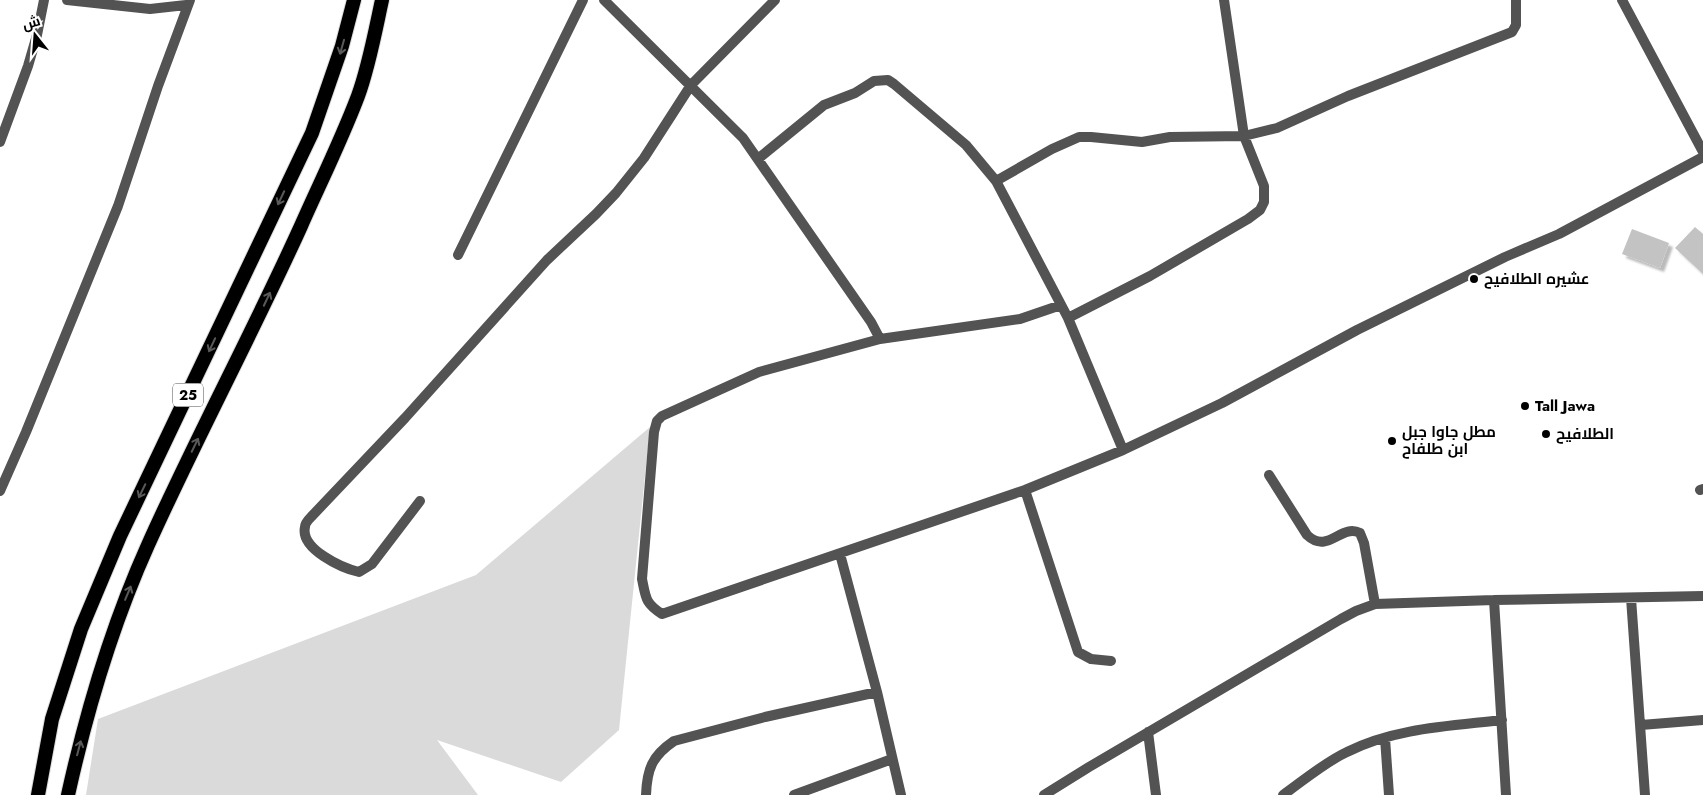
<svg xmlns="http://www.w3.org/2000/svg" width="1703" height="795" font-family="Jost,Cairo,sans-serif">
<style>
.green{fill:#dadada}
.building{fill:#c3c3c3;filter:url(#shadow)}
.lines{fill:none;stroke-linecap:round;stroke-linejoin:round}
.trunk-casing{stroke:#dbdbdb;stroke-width:16}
.minor{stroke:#535353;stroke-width:10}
.trunk{stroke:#000;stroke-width:14}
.oneway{stroke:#595959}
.poi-dot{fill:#000;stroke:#fff;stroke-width:2}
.labels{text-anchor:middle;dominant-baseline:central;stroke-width:4;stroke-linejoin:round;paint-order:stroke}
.shield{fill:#fff;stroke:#4c4c4c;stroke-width:1}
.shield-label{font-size:14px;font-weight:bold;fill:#000}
.poi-label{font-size:15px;font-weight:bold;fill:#000;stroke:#fff;text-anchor:start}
</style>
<defs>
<filter id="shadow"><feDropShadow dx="4" dy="4" stdDeviation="1" flood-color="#0004"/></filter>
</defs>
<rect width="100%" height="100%" fill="#fff"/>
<path class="green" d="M 650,427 L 619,730 L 561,782 L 437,740 L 478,795 L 86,795 L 98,719 L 476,575 Z"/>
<path class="building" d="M 1695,227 L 1703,234 L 1703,274 L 1675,248 Z
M 1632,229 L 1669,243 L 1660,268 L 1622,254 Z"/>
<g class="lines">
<g class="trunk-casing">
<path id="trunk" d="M 38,795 L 52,719 L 81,629 L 120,536 L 312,133 L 342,46 L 354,0
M 68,795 C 87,709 112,625 148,545 C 196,438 252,334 301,226 C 320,183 341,141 358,96 C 369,66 375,32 382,0"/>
</g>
<path class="minor" d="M 67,0 L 150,9 L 186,5
M 604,0 L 743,138 L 871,322 L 880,339
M 1622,0 L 1703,152
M 0,142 L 28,66 L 37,35 L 44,0
M 759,158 L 824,105 L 855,93 L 874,81 L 888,80 L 894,84 L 966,145 L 996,181 L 1068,318 L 1123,450
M 996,181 L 1052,149 L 1079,137 L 1091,137 L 1142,142 L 1170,137 L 1244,136 L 1277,128 L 1348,96 L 1512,32 L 1516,25 L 1516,0
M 458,255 L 583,0
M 1061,305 L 1020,319 L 880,339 L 759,372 L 662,416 L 657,421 L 654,432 L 642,579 C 646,598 645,603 662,614 L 1025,490 L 1123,450 L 1222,403 L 1357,330 L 1505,257 L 1559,234 L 1703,157
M 1068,318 L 1150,276 L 1248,219 L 1260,210 L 1264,202 L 1264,186 L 1244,136 L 1224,0
M 1269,475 L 1307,535 C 1328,555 1341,523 1360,533 L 1364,543 L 1375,604
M 1025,490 L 1078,652 L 1091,659 L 1111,661
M 1700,490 L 1703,489
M 0,491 L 26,432 L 118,206 L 158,86 L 190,0
M 420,501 L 372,564 L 359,572 C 342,568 300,549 305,527 C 305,524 309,519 311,517 L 405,418 L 547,260 L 596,214 L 616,193 L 644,158 L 691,85 L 775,0
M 840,554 L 877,692 L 901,795
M 1631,598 L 1645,795
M 1494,600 L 1506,795
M 1641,725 L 1703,720
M 1148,732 L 1156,795
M 1385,738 L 1389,795
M 646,795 C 647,769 652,756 674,741 L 765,717 L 877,692
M 794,795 L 892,759
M 1044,795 L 1089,767 L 1341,619 L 1356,611 L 1375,604 L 1494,600 L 1703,596
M 1283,795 C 1303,781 1325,762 1347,752 C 1394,728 1451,726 1502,720"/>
<use href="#trunk" class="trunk"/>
</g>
<defs><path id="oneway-shaft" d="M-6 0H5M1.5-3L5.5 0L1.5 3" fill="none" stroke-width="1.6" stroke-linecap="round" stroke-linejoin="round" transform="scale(1.25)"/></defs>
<g class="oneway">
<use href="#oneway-shaft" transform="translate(342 47) rotate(106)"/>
<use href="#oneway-shaft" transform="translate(281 198) rotate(115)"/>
<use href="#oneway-shaft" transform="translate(267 299) rotate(-65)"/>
<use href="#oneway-shaft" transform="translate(212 345) rotate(115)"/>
<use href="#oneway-shaft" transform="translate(195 445) rotate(-64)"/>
<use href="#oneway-shaft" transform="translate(142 491) rotate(116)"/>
<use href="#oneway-shaft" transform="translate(128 593) rotate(-67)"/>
<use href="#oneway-shaft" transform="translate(79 748) rotate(-75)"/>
</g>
<g class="poi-dot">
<circle cx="1474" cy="279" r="5"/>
<circle cx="1525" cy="406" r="5"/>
<circle cx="1546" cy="434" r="5"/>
<circle cx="1392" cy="441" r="5"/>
</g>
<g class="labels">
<rect class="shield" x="173" y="383.5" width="30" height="23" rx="4"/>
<g class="shield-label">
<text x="188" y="395">25</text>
</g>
<g class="poi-label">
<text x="1484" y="279">عشيره الطلافيح</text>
<text x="1535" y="406">Tall Jawa</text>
<text x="1402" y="432">مطل جاوا جبل<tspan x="1402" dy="17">ابن طلفاح</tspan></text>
<text x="1556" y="434">الطلافيح</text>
</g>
</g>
<g transform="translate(35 35) rotate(343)" stroke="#ffffff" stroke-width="4" paint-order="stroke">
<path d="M0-4L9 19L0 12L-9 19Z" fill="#000000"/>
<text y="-8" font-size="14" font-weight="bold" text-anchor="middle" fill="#000000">ش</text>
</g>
</svg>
